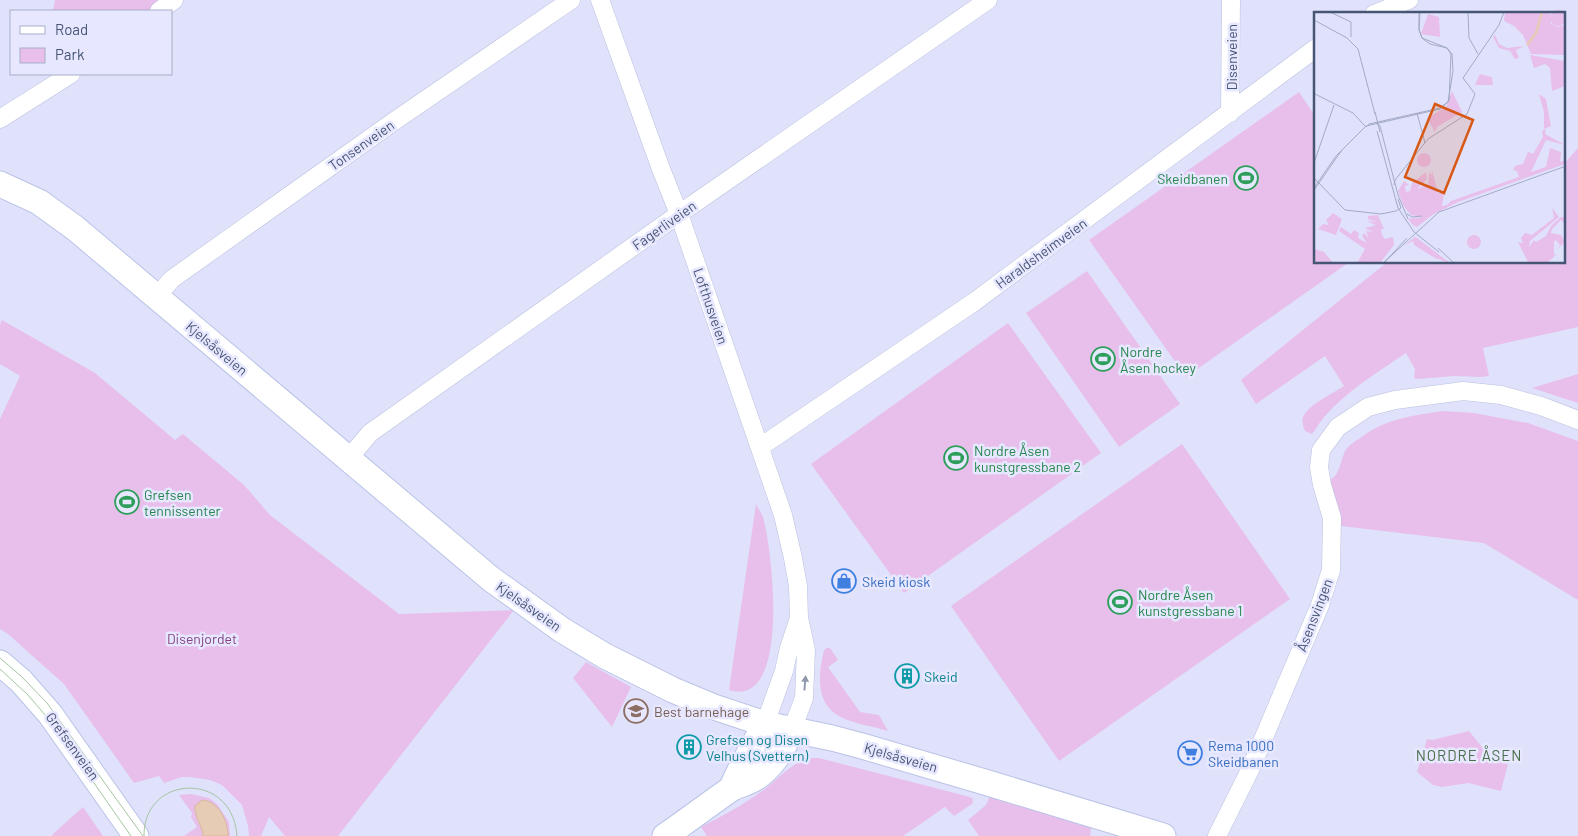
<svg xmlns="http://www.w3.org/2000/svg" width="1578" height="836" font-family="Barlow,sans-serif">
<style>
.green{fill:#e7bfea}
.water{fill:#e6ccb5;stroke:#d8b99b}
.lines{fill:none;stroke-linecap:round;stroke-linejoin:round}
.street-casing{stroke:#b9c1de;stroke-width:19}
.secondary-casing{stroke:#bac3e6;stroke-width:27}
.street{stroke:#fff;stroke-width:18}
.secondary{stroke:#fff;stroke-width:25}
.tram{stroke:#a4c5a0;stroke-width:1}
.oneway{fill:#9199ac}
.labels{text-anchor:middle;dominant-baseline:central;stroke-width:5;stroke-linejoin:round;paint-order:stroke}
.street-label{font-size:14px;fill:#475574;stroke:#e7e8ff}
.leisure-label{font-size:14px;fill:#27864d;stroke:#e7e8ff;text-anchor:start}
.shop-label{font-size:14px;fill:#366cbe;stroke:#e7e8ff;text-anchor:start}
.park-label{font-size:14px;fill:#864483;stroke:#e7e8ff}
.culture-label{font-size:14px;fill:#0d838f;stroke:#e7e8ff;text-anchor:start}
.education-label{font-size:14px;fill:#785e54;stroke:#e7e8ff;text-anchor:start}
.neighbourhood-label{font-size:15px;letter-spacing:1px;fill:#4a6f4a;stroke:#e7e8ff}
.inset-river{fill:none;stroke:#e6ccb5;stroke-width:2.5}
.inset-road{fill:none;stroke:#a3aac6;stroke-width:1}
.view{fill:#d85916;fill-opacity:0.15;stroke:#d85916;stroke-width:2.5}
.inset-edge{fill:none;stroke:#475574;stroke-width:2.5}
</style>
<rect width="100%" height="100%" fill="#e0e2fc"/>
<path class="green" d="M 55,0 L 163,0 L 148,11 L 53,11 Z
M 1299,92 L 1315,116 L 1316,262 L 1348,263 L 1186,377 L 1089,240 Z
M 1578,148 L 1578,327 L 1483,348 L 1489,376 L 1481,377 L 1454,376 L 1418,379 L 1414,378 L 1415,369 L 1406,353 C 1378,372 1348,390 1326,415 C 1320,421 1317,428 1312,434 L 1305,431 C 1303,426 1301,420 1304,415 C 1310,404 1334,393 1344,386 L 1325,356 L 1256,404 L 1241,380 L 1386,263 L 1564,262 L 1564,164 Z
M 1087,271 L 1180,404 L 1119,447 L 1026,313 Z
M 2,320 L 95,373 L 175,440 L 183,434 L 244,485 L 270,515 L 399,614 L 514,610 L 338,836 L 285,836 L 269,817 L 261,836 L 249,836 L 248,826 L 242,805 L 222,785 L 210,780 L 190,777 L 182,777 L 164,783 L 159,776 L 134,783 L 64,684 L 8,634 L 0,629 L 0,419 L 20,376 L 0,364 L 0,325 Z
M 1008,323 L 1101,453 L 904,593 L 811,464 Z
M 1578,374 L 1578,403 L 1532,388 Z
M 1443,411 L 1474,413 L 1528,423 L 1578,441 L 1578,600 L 1484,543 L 1341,526 L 1328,481 C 1341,476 1340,458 1347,448 C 1350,445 1355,441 1359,439 C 1386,418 1411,416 1443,411 Z
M 1182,444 L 1290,599 L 1059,761 L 951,606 Z
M 756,504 C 758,508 761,513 763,517 C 772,547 792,710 729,690 Z
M 827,648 L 830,648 L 838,660 L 828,667 L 860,712 L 879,715 L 888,731 C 854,721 819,722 820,677 C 820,668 822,659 824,650 Z
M 586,662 L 631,687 L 612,727 L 573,678 Z
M 1469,731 L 1491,758 L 1508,764 L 1501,791 L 1468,783 L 1442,787 L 1433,785 L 1417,772 L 1427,739 L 1432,740 Z
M 810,758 L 819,758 L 970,797 L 973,799 L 972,804 L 954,816 L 945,807 L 903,836 L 707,836 L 701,827 C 722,816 743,805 762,791 C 778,780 790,763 810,758 Z
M 993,789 L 1091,827 L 1090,836 L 979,836 L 968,820 L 986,805 Z
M 191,794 L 209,798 L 217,804 L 229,822 L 230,836 L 184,836 L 197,827 L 191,817 L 192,813 L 179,795 Z
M 83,807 L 103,836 L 52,836 L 54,833 Z"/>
<path class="water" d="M 202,800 C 219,801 228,822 228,836 L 203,836 C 202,825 194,816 195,806 Z"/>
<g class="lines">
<g class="street-casing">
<path id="street" d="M 600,0 L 661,169 L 679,214 L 783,515 L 793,558 L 798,586 L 799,618 L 806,650 L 804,698 L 792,730
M 159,11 L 174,0
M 1374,14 L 1409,0
M 1230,113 L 1231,0
M 0,119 L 71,74
M 157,296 L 172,279 L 393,122 L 571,0
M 760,447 L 974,302 L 1316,48
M 348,459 L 370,433 L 679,214 L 988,0
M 765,724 L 784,671 L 789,648 L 799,618
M 1217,836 L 1250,770 L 1320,605 L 1331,570 L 1332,518 L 1322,485 L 1319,467 L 1321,450 L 1338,427 L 1368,407 L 1395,400 L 1463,391 L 1501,395 L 1541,406 L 1578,420"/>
</g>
<g class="secondary-casing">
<path id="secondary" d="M 0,184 L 39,202 L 75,228 L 491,579 L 562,630 L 605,656 L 673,690 L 714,707 L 765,724 L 832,738 L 862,746 L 988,783 L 1163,836
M 0,663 L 21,681 L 50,714 L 136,836
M 731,789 L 740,770 L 765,724
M 665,836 C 687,821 709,804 731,789 C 737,785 745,784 752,780 C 771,770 783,749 792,730"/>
</g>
<use href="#street" class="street"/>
<use href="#secondary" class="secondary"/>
<path class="tram" d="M 0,658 L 22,677 L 47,703 L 143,836
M 0,669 L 28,695 L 52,723 L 131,836
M 144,836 C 143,774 233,770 237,836"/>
</g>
<defs><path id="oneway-solid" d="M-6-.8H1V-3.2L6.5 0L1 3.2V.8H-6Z" transform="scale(1.25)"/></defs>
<use class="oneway" href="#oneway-solid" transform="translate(805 683) rotate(-85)"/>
<defs>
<g id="stadium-ring" transform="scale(1.25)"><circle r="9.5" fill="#e7e8ff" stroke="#2e9e5b" stroke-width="1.5"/><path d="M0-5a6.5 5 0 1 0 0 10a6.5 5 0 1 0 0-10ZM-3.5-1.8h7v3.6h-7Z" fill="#2e9e5b"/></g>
<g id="shop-ring" transform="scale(1.25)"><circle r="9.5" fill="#e7e8ff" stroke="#3f7fe0" stroke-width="1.5"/><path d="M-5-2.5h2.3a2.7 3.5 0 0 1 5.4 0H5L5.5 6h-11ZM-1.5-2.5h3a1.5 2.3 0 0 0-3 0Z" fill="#3f7fe0"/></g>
<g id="building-ring" transform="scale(1.25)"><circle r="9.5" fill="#e7e8ff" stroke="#0f9aa8" stroke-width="1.5"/><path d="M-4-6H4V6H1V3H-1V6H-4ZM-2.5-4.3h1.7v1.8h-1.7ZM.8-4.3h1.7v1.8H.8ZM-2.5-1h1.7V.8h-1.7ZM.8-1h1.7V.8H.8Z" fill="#0f9aa8"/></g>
<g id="school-ring" transform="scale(1.25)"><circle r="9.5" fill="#e7e8ff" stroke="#8d6e63" stroke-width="1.5"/><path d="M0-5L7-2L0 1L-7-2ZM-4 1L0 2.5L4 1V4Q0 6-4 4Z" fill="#8d6e63"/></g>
<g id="supermarket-ring" transform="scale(1.25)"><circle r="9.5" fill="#e7e8ff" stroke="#3f7fe0" stroke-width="1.5"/><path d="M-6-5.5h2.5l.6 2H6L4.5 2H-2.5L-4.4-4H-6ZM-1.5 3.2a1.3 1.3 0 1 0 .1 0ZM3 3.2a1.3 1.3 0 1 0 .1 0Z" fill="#3f7fe0"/></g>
</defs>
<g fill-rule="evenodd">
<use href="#stadium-ring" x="1246" y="178"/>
<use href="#stadium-ring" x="1103" y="359"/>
<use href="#stadium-ring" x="956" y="458"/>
<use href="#stadium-ring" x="127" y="502"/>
<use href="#shop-ring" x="844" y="581"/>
<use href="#stadium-ring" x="1120" y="602"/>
<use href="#building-ring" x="907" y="676"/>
<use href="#school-ring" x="636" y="711"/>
<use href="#building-ring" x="689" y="747"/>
<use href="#supermarket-ring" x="1190" y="753"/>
</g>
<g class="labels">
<g class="street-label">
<text transform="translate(1231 57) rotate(-90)">Disenveien</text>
<text transform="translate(361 145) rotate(-35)">Tonsenveien</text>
<text transform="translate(664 225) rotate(-35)">Fagerliveien</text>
<text transform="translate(1041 253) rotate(-36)">Haraldsheimveien</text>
<text transform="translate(711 306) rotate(71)">Lofthusveien</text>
<text transform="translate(217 348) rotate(40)">Kjelsåsveien</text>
<text transform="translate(529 606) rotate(35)">Kjelsåsveien</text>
<text transform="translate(1314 615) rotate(-69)">Åsensvingen</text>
<text transform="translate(73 746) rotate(54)">Grefsenveien</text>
<text transform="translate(901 757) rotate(16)">Kjelsåsveien</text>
</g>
<g class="leisure-label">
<text x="1228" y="178" text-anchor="end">Skeidbanen</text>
<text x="1120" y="351">Nordre<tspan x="1120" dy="16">Åsen hockey</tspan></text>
<text x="974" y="450">Nordre Åsen<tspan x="974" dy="16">kunstgressbane 2</tspan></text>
<text x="144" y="494">Grefsen<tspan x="144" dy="16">tennissenter</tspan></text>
<text x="1138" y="594">Nordre Åsen<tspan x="1138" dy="16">kunstgressbane 1</tspan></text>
</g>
<g class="shop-label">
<text x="862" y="581">Skeid kiosk</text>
<text x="1208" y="745">Rema 1000<tspan x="1208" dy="16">Skeidbanen</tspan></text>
</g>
<g class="park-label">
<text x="202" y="638">Disenjordet</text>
</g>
<g class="culture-label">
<text x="924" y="676">Skeid</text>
<text x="706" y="739">Grefsen og Disen<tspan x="706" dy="16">Velhus (Svettern)</tspan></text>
</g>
<g class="education-label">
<text x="654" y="711">Best barnehage</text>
</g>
<g class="neighbourhood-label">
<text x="1469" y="755">NORDRE ÅSEN</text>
</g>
</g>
<g transform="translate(1314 12)">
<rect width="251" height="251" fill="#e0e2fc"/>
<path d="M236 6a8 8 0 1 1 16 0a8 8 0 1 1-16 0ZM 191,0 L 236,0 L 237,12 L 244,15 L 251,13 L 251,43 L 217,42 L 209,23 L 200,14 L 190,9 ZM 114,2 L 125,5 L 126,25 L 107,22 ZM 181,23 L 185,32 L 193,36 L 210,34 L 202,38 L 205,46 L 201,47 L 196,39 L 185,36 L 179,25 ZM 216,43 L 251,49 L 251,74 L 238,79 L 236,56 L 231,52 L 220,56 ZM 166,62 L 178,65 L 179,73 L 161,73 ZM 138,79 L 148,100 L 123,115 L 121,120 L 113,106 L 132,95 ZM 225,82 L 232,87 L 237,114 L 230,117 L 230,100 ZM 232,117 L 231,122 L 251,133 L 232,128 L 217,160 L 232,155 L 236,136 L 247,140 L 246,150 L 251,148 L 251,152 L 144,190 L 118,203 L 103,215 L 99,213 L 94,207 L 108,205 L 97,203 L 89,193 L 84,179 L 90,169 L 95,173 L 91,174 L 92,180 L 96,179 L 98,171 L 112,160 L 113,167 L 104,176 L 103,184 L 104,177 L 113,172 L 114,176 L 115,160 L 118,163 L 118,158 L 124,181 L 130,181 L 128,194 L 133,193 L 137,189 L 205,165 L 203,159 L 199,158 L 201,154 L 209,152 L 214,140 L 219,142 L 229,125 L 228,119 ZM103 148a7 7 0 1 1 14 0a7 7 0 1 1-14 0ZM 238,196 L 245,205 L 216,229 L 215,235 L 220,228 L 222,230 L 232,224 L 237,214 L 247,205 L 251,205 L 251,212 L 247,208 L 238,217 L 237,221 L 247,223 L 251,230 L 243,237 L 246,233 L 242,228 L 240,230 L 240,243 L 243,242 L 233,251 L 214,250 L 204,230 L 209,231 L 207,226 L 211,221 L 218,223 L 240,206 ZM 19,201 L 28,207 L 22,223 L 4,217 L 9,212 L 15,213 L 12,208 ZM 64,203 L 70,217 L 67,217 L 68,223 L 71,227 L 79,225 L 80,233 L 66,251 L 43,251 L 51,237 L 25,219 L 27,215 L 37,222 L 40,218 L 45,221 L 44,226 L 53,231 L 48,224 L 50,221 L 55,226 L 52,219 L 59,220 L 51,216 L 62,213 L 52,209 L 62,210 L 54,207 L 54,204 ZM153 230a7 7 0 1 1 14 0a7 7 0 1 1-14 0ZM 101,225 L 103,226 L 136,251 L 121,246 L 100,233 L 99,229 L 90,234 ZM 0,237 L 10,240 L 19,251 L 0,251 Z" fill="#e7bfea"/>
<path class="inset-river" d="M 213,33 L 222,21 L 228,0"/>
<path class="inset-road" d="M 16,0 L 37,10 L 37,25M 154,0 L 155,26 L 164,42M 0,8 L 33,26 L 44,37 L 61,102M 1,82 L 39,101 L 51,114M 61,100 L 66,120M 103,101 L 111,131M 62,111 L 66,114 L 84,183 L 94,207M 52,115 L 55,112 L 126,96 L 135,89 L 137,42 L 133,36 L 116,32 L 108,26 L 105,18 L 105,0M 63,119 L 84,196 L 100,220 L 125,240M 0,151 L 20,93M 0,166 L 31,198 L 67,202 L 82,199 L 87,196 L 84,187M 80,173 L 81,168 L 114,127 L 153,102 L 161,82 L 149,66 L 185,13 L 190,0M 0,176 L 22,144 L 51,115M 0,178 L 28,138 L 52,114 L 126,97 L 134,90 L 139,59 L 138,42 L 133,36 L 108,26 L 105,17 L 106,0M 93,202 L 98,205 L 108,204M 124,236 L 141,252M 68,252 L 125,200 L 252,154M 69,252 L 93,226"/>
<path class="view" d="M 121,92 L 159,108 L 130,181 L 91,165 Z"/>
<rect width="251" height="251" class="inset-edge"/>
</g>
<rect x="10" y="10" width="162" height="65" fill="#e7e8ff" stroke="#a7adc7"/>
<rect x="20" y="26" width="25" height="8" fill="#ffffff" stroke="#a7adc7"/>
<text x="55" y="35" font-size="15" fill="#475574">Road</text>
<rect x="20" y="48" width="25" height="15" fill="#e7bfea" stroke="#a7adc7"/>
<text x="55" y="60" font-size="15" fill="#475574">Park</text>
</svg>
